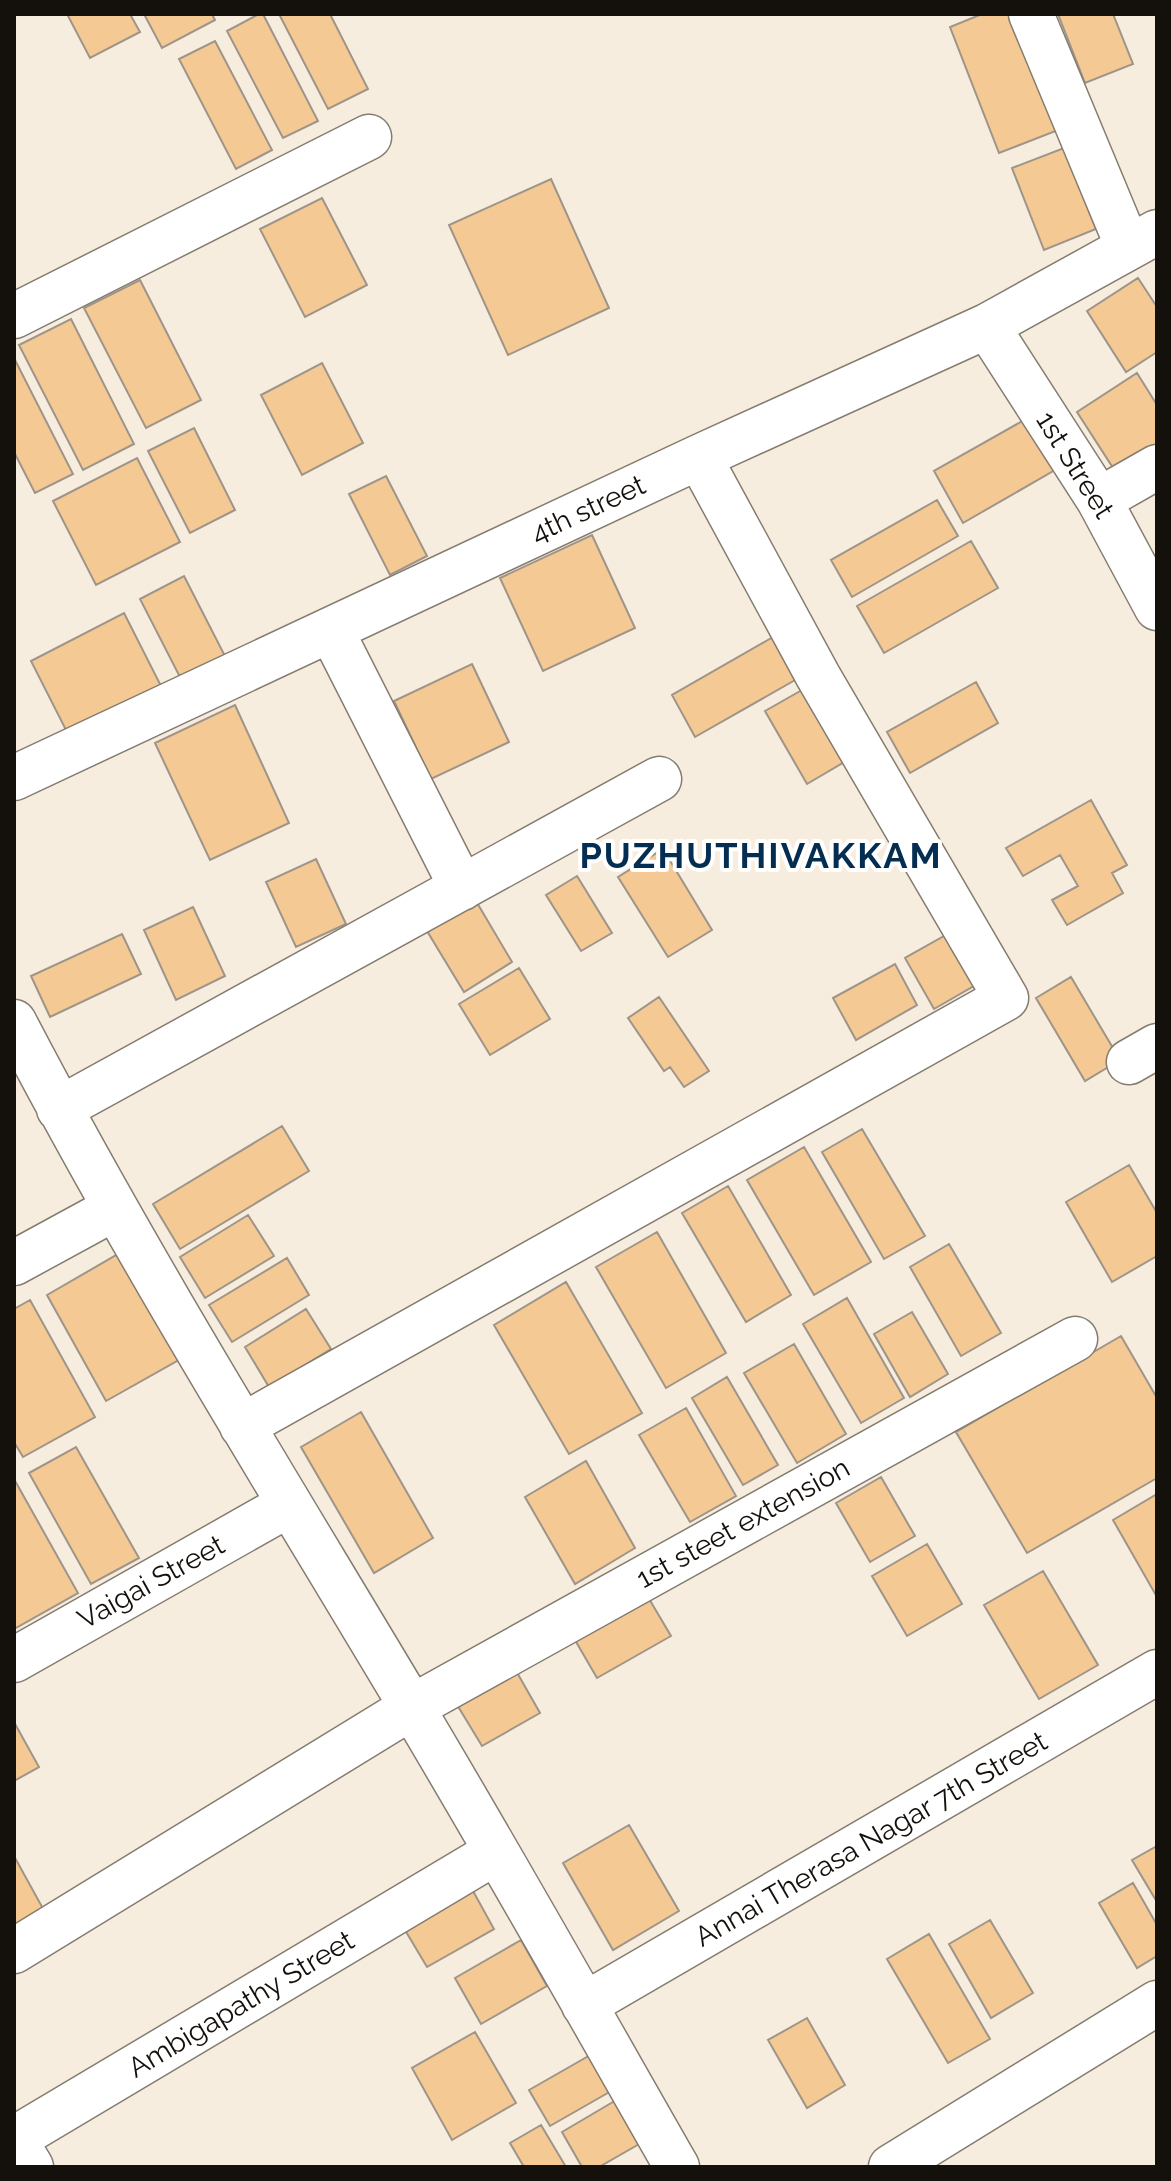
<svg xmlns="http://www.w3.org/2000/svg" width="1171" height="2181" font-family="Raleway,sans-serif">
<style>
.building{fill:#f4c994;stroke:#9e9488;stroke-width:2}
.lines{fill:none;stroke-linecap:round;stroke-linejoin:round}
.minor-casing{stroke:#857c70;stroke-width:47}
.minor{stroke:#fff;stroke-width:44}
.labels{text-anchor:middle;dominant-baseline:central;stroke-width:8;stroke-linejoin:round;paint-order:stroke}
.street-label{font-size:28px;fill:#14100c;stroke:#fff}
.district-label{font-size:36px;font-weight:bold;letter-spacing:2px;fill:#042d52;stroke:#fff}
</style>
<rect width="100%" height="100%" fill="#f7eddf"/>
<path class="building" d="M 67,14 L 130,14 L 140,32 L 90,58 Z
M 144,14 L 212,14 L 215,20 L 162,48 Z
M 259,14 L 263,14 L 318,121 L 283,138 L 227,31 Z
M 279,14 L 330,14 L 368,89 L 328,109 Z
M 982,14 L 1022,14 L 1066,127 L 999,153 L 950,27 Z
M 1058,14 L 1113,14 L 1133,64 L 1085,83 Z
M 215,41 L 272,150 L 236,169 L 179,59 Z
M 1064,148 L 1096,229 L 1044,250 L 1012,168 Z
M 551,179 L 609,308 L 508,355 L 449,225 Z
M 322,198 L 367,285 L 305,317 L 260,229 Z
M 1138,278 L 1157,307 L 1157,352 L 1126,372 L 1087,311 Z
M 140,280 L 201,400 L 146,428 L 84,308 Z
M 71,319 L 134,444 L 83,470 L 19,345 Z
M 14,358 L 73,474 L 35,493 L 14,452 Z
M 322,363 L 363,443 L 302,475 L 261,395 Z
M 1137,373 L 1157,405 L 1157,447 L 1117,474 L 1077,412 Z
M 1033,415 L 1062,466 L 963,523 L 934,471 Z
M 194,428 L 235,510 L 190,533 L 148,451 Z
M 137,458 L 180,542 L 96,585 L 53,501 Z
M 386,476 L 427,556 L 390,575 L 349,494 Z
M 937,500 L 958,536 L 852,597 L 831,560 Z
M 592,535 L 635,628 L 543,671 L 500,578 Z
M 971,541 L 998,588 L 884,653 L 857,606 Z
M 184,576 L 228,662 L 184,685 L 140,599 Z
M 124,613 L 161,686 L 68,734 L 31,661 Z
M 773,637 L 797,679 L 695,737 L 672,695 Z
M 472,664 L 509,742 L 431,779 L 394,701 Z
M 816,682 L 858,754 L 807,784 L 765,711 Z
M 976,682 L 998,723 L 910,773 L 887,732 Z
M 235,705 L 289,823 L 210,860 L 155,743 Z
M 1091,800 L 1127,865 L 1112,873 L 1123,893 L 1067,925 L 1052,900 L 1078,886 L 1060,855 L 1023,876 L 1006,848 Z
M 663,849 L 712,930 L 668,957 L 618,877 Z
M 316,859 L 346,924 L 296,947 L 266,882 Z
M 577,876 L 612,933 L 581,951 L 546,895 Z
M 476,901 L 512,962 L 464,992 L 427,931 Z
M 193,907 L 225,976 L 176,1000 L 144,930 Z
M 951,932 L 979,983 L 934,1009 L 905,958 Z
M 122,934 L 141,974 L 50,1017 L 31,976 Z
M 895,964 L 917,1005 L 856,1040 L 833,998 Z
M 519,968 L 550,1019 L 490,1055 L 459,1004 Z
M 1071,977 L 1120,1060 L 1085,1081 L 1036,998 Z
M 659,997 L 709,1071 L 684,1087 L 670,1067 L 664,1071 L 628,1018 Z
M 282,1126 L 309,1171 L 180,1249 L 153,1204 Z
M 862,1129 L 925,1236 L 884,1259 L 822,1152 Z
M 804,1147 L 871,1262 L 814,1295 L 747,1180 Z
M 1129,1165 L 1157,1213 L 1157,1256 L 1112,1282 L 1066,1202 Z
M 728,1186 L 791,1295 L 746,1322 L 682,1213 Z
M 248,1215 L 274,1256 L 205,1298 L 180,1257 Z
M 657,1232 L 726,1353 L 666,1388 L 596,1267 Z
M 949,1244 L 1001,1333 L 961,1356 L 910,1267 Z
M 125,1250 L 184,1357 L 106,1401 L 47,1295 Z
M 287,1258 L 309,1295 L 232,1342 L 209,1305 Z
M 566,1282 L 642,1413 L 569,1454 L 494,1325 Z
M 847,1298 L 904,1398 L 861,1423 L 803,1324 Z
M 30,1300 L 95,1417 L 23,1457 L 14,1442 L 14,1309 Z
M 306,1309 L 331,1349 L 269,1387 L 245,1347 Z
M 912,1312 L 948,1374 L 910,1397 L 874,1334 Z
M 1121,1336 L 1157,1398 L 1157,1478 L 1027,1553 L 956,1432 Z
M 794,1344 L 846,1434 L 797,1463 L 744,1373 Z
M 727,1377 L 778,1465 L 743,1485 L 692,1398 Z
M 686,1408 L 736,1496 L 690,1522 L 639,1435 Z
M 361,1412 L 433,1538 L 374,1573 L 301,1447 Z
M 76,1447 L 139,1558 L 91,1584 L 29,1473 Z
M 586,1461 L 635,1548 L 575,1584 L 525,1497 Z
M 881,1477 L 915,1536 L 870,1562 L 836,1503 Z
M 14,1479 L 78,1593 L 14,1629 Z
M 1157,1494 L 1157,1597 L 1113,1520 Z
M 927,1544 L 962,1604 L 907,1636 L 872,1576 Z
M 1043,1571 L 1098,1665 L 1039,1699 L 984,1605 Z
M 648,1597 L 671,1636 L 597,1678 L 575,1640 Z
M 515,1669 L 540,1713 L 482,1746 L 456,1703 Z
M 14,1722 L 39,1767 L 14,1781 Z
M 629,1825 L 679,1911 L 613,1950 L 563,1863 Z
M 1157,1846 L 1157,1902 L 1132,1860 Z
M 14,1856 L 46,1914 L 14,1932 Z
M 1133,1883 L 1157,1925 L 1157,1956 L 1137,1968 L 1099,1903 Z
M 473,1891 L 494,1929 L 427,1967 L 405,1930 Z
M 990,1920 L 1033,1993 L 991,2018 L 949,1944 Z
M 929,1934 L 990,2039 L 948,2063 L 887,1959 Z
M 521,1940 L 547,1986 L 481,2024 L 455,1978 Z
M 807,2018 L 845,2085 L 807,2108 L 768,2040 Z
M 475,2032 L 516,2103 L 452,2140 L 412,2068 Z
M 592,2054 L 613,2090 L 550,2126 L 529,2090 Z
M 623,2096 L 648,2139 L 599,2167 L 582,2167 L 562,2132 Z
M 541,2125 L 566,2167 L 524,2167 L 510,2143 Z"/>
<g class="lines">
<g class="minor-casing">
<path id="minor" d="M 1031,14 L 1128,247
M 14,316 L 369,137
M 987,326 L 1099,500 L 1157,608
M 1099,500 L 1157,467
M 331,630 L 462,888
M 14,778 L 699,457 L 987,326 L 1157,232
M 14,1022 C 136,1256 276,1480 411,1706 C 502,1858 589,2013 677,2167
M 1129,1062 L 1157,1046
M 59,1109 L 659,779
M 14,1263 L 115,1208
M 242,1426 L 1006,998 L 818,676 L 699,457
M 14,1660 L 288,1505
M 14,1951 L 412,1707 L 1075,1339
M 584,2005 L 1157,1672
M 31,2167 L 14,2139 L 496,1852
M 891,2167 L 1157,2003"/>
</g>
<use href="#minor" class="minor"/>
</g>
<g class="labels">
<g class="street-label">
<text transform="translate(1075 465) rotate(58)">1st Street</text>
<text transform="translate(588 509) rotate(-25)">4th street</text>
<text transform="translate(743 1523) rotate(-29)">1st steet extension</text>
<text transform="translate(151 1582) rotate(-29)">Vaigai Street</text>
<text transform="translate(871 1839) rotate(-30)">Annai Therasa Nagar 7th Street</text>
<text transform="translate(241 2004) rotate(-31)">Ambigapathy Street</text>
</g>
<g class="district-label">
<text x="761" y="855">PUZHUTHIVAKKAM</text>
</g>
</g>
<rect width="1171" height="2181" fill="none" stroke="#14100c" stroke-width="32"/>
</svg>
